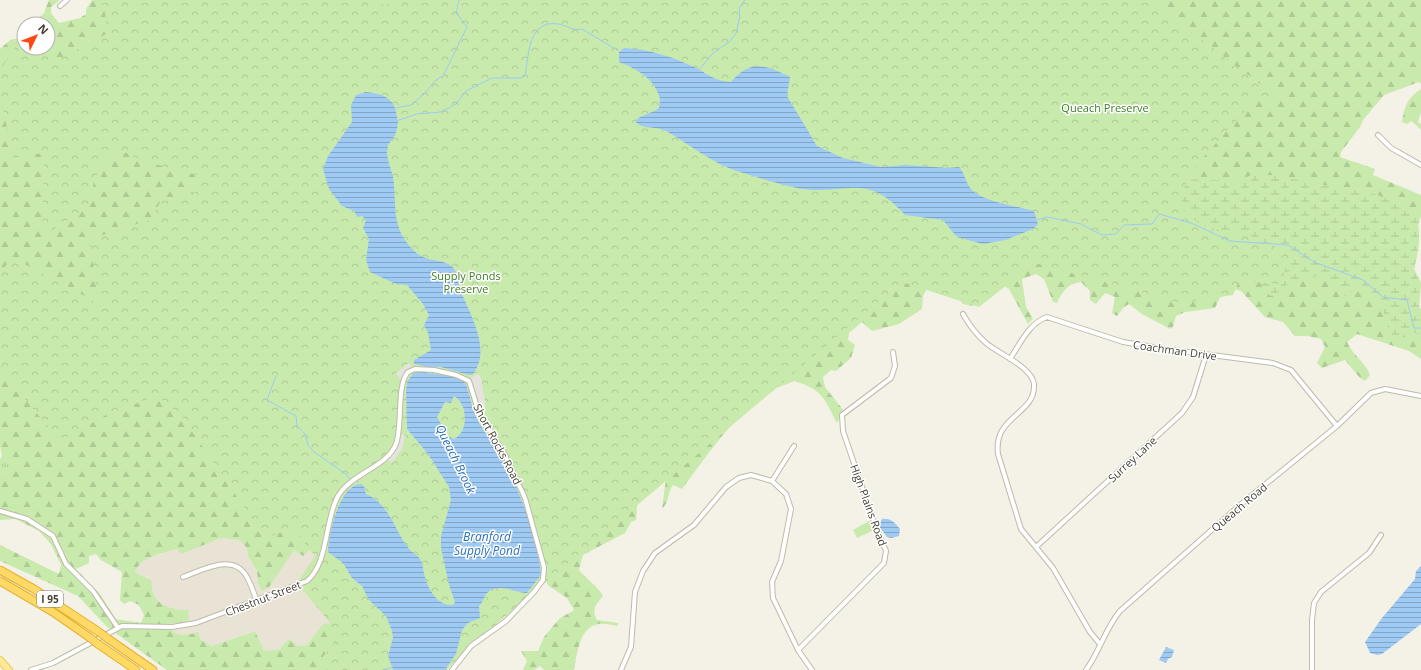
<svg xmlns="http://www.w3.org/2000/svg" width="1421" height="670" font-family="'Open Sans',sans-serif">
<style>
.residential{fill:#e8e3d4}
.grass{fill:url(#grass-tufts)}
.forest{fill:url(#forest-firs);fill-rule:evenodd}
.wetland{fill:url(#wetland-marsh)}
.park{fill:url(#park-crowns)}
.pitch{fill:#c9eaad}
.parking{fill:#e5e3de}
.water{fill:url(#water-rules);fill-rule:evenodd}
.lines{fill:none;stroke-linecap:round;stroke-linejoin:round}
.stream{stroke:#9fcaf4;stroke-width:1}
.street-casing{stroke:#c0baa8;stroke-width:6}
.primary-casing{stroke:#e9cb5e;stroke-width:8}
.highway-casing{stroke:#e5b12f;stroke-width:9}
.street{stroke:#fff;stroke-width:4}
.primary{stroke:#ffe994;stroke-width:6}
.highway{stroke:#ffd966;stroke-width:7}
.highway-bridge-casing{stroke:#e5b12f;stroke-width:9;stroke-linecap:butt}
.highway-bridge{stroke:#ffd966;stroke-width:7}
.labels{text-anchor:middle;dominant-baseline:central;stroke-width:3;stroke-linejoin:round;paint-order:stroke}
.shield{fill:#fff;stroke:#7e7a72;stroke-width:1}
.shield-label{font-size:10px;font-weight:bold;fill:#474135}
.park-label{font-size:11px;fill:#3f7c25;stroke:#fff}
.street-label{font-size:11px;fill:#474135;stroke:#fff}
.water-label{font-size:12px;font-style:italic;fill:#2970b8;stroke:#fff}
</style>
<defs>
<pattern id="grass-tufts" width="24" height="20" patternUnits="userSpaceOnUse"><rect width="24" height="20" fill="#c9eaad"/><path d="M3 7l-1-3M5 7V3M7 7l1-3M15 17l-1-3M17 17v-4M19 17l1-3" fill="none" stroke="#aeca95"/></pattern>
<pattern id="forest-firs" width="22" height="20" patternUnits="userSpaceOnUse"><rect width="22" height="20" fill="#c9eaad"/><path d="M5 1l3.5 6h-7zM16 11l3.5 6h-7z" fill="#aeca95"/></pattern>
<pattern id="wetland-marsh" width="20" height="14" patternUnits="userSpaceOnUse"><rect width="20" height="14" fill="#c9eaad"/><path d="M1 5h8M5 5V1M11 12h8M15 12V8" fill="none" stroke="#aeca95"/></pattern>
<pattern id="park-crowns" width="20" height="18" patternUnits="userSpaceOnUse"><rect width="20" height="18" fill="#c9eaad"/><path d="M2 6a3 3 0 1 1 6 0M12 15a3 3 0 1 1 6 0" fill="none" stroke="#aeca95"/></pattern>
<pattern id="water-rules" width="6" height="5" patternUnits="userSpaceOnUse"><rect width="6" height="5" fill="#9fcaf4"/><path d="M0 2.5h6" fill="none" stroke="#83a6c6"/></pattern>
</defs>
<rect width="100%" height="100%" fill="#f4f1e6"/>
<path class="residential" d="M 221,538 L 241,540 L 247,548 L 248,556 L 257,571 L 258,583 L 294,550 L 309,550 L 319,555 L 335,623 L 323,625 L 307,645 L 264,651 L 254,631 L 212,646 L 200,639 L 175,633 L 171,630 L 171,623 L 185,623 L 177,610 L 164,607 L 154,597 L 148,577 L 141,577 L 135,572 L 138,564 L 145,559 L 177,549 L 181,553 Z"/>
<path class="grass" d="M 0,459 L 4,459 L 9,464 L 9,472 L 0,475 Z"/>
<path class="forest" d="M 49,0 L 60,0 L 51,7 L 51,13 L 59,23 L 80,18 L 86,14 L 86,9 L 92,0 L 674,0 L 667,131 L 636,520 L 631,522 L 625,533 L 583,555 L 579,570 C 586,579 599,587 603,596 C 596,604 591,610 597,620 L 618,623 L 618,626 C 612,625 605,623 599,624 C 579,626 577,655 574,670 L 544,670 L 540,666 L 534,670 L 523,670 L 527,661 L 521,651 L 538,651 L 544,637 L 559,619 L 574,610 L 567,598 L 549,586 L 545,580 L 393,670 L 167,670 L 107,627 L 78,596 L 0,561 L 0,545 L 59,574 L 61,565 L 51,544 L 39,531 L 16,519 L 0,520 L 0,475 L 9,472 L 9,464 L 4,459 L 0,459 L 2,456 L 0,446 L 0,49 L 10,40 L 19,38 L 24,33 L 24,48 L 48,48 L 48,24 L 33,24 L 44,13 ZM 221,538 L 240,540 L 247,548 L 248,556 L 257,571 L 258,583 L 262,591 L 269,587 L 294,550 L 303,556 L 309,550 L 319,555 L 335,623 L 323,624 L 307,645 L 298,646 L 289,639 L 280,649 L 264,651 L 255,631 L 212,646 L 200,639 L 198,632 C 189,635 179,637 171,630 L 171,623 L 185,623 L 189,619 L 188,610 C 170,611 149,603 152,581 C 147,576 141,577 135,572 C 141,556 162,554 177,549 L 181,554 ZM 96,554 L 101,560 L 122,572 L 120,600 L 124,604 L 130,601 L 139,605 L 144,615 L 141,623 L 116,619 L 100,594 L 76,569 L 89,563 L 89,556 Z
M 704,0 L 1421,0 L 1421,84 L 1419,82 L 1384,95 L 1363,120 L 1360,127 L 1341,152 L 1340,157 L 1375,169 L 1373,175 L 1421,195 L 1421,215 L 1418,226 C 1421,238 1417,256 1414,269 L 1421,283 L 1419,306 L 1421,310 L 1421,359 L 1409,351 L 1357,334 L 1347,342 C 1353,356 1364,360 1370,375 L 1365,381 L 1360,378 L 1345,360 L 1322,368 L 1317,363 L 1325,347 L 1321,339 L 1308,336 L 1295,336 L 1283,322 L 1265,317 L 1241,291 L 1229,288 L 1223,291 L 1215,308 L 1185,312 L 1176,316 L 1173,327 L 1170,329 L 1142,314 L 1129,304 L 1124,307 L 1117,316 L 1112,313 L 1115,297 L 1105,293 L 1096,304 L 1090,300 L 1090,291 L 1081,282 C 1068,284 1063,290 1057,303 L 1053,302 L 1044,279 L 1036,274 L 1022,279 L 1026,307 L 1033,319 L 1028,324 L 1009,289 L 991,279 L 979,302 L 971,306 L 963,304 L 957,296 L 929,285 L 923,296 L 922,309 L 899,324 L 872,331 L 862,322 L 849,333 L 848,340 L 855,345 L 851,358 L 836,371 L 831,370 L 823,377 L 825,387 L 844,411 L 837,423 C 824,398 822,389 794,381 C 786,385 776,387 768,392 C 733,416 708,455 682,489 L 673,485 C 667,493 670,501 662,509 L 671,441 Z
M 1421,89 L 1421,112 L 1418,122 L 1421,124 L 1421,130 L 1412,121 L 1407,124 L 1402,122 C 1404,107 1408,97 1421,89 Z"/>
<path class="wetland" d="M 1251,175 L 1271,175 L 1375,194 L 1404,206 L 1420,216 L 1418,226 C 1421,238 1417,256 1414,269 L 1421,283 L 1419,306 L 1421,310 L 1421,334 L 1419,335 L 1408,329 L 1403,337 L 1397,340 L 1394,339 C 1383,316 1383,291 1355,282 L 1351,285 L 1352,291 L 1350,295 L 1344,296 L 1331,279 L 1321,276 L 1292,281 L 1275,295 L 1270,296 L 1259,281 L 1055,211 L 1185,179 L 1238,181 Z"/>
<path class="park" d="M 101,0 L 378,0 L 385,6 L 394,0 L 1150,0 L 1276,96 L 1273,98 L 1256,98 L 1187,176 L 1180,208 L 1201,225 L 1215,229 L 1243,233 L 1260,245 L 1273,246 L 1289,256 L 1281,284 L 1239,281 L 1233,295 L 1202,300 L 1177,302 L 1035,263 L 979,307 L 902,282 L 469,647 L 447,670 L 327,670 L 319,661 L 341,636 L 297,583 L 315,556 L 293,528 L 265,538 L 183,418 L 168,404 L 156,396 L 106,415 L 60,441 L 14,386 L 0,362 L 0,275 L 11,257 L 98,303 L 90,239 L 152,219 L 160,202 L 196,192 L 205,177 L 143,161 L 116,148 L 102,166 L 94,180 L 90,206 L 42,237 L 44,153 L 13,157 L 0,94 L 0,70 L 20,40 L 24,42 L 24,48 L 36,48 L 59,59 L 108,33 L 105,12 Z"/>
<path class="pitch" d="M 869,521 L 874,530 L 857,538 L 853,530 Z"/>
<path class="parking" d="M 409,363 L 412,367 L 405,372 L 401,381 L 396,373 Z
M 478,373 L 481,378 L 485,401 L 485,409 L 481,411 L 471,378 Z
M 401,434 L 405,435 L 402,449 L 392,463 L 387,459 L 397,447 Z"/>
<path class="water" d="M 624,48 C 648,49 670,56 692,66 C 707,73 713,81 731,82 C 751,59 765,65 790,77 L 787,96 L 817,146 L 843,158 L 881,167 L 906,165 L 947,168 L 959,167 C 965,173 965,182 971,189 C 983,202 1016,206 1034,211 L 1038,224 L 1033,229 L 1005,240 L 983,244 L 957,237 L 943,220 L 905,215 C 870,176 854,191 811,190 C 793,189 757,177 740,172 C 715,165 690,145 668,132 C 657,125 643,131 635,121 C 642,114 651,114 659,108 C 659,105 661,99 659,96 C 654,78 635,68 619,62 L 619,52 Z
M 366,92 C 384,94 395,98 397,117 C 398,122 398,128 396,132 C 394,140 387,142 387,151 C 387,160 391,168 393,177 C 396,195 393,214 400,231 C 404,240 412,251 421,256 C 431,262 447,259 454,269 C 459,274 458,283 460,289 C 470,315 492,349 473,374 L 469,375 L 441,367 L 427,367 L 427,373 C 439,375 458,374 466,384 C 470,396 472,408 477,419 C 483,431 492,440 499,452 C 519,489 537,533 541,575 L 527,593 C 516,594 498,581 487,593 C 484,596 483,602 479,606 L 480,618 L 468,623 L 462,630 L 456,654 L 445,670 L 393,670 L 388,656 L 393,638 L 392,631 L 386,616 L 369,600 L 362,586 L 352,578 L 343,563 L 328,552 C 328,534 340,484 361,484 L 364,486 L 366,494 C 390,505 393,527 407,546 C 410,552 417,554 420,559 C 423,564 423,569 424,574 C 428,588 436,606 453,605 L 455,602 L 449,585 L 441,548 L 441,536 L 451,500 L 449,487 L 428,454 L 407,429 L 406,389 L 408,380 L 414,373 L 424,372 L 424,366 L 414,364 L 414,360 L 431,350 L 428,333 L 424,325 L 429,315 L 423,304 L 407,285 L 396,284 L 370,272 L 366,260 L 369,239 L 363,228 L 366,220 L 362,216 L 357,217 L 354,211 L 342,206 L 329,189 L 323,169 L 328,156 L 352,122 L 351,105 L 356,95 ZM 454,396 C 468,404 469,432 454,439 L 448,436 L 437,417 L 445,402 L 451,403 Z
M 882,519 C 891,518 894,522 900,529 L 899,536 L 891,538 L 887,537 L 879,526 Z
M 1421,566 L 1421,624 L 1382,654 L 1377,655 L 1370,653 L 1365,642 L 1382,618 L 1415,579 L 1416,571 Z
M 1166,647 L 1174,650 L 1172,657 L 1168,659 L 1166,663 L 1159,660 Z"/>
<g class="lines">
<path class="stream" d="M 699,70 L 713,53 L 729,42 L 736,33 L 740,16 L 739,8 L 745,0
M 396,108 L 411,105 L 423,95 L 436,80 L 443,76 L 467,27 L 456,13 L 459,0
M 396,121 L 417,114 L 441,112 L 456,104 L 466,91 L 492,78 L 522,78 L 525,76 C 529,56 527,19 559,24 C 568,26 572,31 582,29 L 617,50
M 1037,220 L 1047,217 L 1081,224 L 1102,235 L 1116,234 L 1124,225 L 1152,224 L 1159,214 L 1191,223 L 1230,241 L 1288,245 L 1314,262 L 1363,280 L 1383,297 L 1407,300 L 1414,328 L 1421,328
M 276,376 L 267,400 L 296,416 L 297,426 L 305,434 L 308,445 L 314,452 L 346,474 L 350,479
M 384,670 L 393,667"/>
<g class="street-casing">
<path id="street" d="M 60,6 L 67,0
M 1378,135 L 1391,148 L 1421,165
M 963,314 C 969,325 977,335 986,343 C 999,354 1032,367 1034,384 C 1036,415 993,415 998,454 L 1021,529 L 1053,568 L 1090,632 L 1100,644
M 1010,359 C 1020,344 1029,323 1047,317 L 1123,342 L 1165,349 L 1273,363 L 1291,370 L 1337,426
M 772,481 L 794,446
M 0,511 L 27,519 L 53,536 L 66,564 L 93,591 L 118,628
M 1036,547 L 1182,413 L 1193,397 L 1206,355
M 183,577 C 203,570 235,551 248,579 C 251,585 254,593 256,599
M 798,650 L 884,563 L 886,551 L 875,525 L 843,431 L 842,415 L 891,378 L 895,366 L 893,352
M 31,670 L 53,663 L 122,626 L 172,627 L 196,623 L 307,581 C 329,562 324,522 338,496 C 352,473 387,467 396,444 C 403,425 396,386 408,372 L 415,369 L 434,370 L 456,375 L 469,381 L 479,413 L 504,453 L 525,498 L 544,567 L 543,580 L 534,592 L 506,621 L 471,646 L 452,670
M 621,670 L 631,647 L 635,592 L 643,571 L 655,553 L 694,525 L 726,487 L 739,478 L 751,475 L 772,481 L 786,494 L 791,509 L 781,561 L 772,582 L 773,598 L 798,650 L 812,670
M 1086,670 C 1100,651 1105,629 1120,611 L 1240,505 L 1337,426 L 1371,393 L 1385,389 L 1421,396
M 1312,670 L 1312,620 L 1314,603 L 1321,592 L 1369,553 L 1381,535"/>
</g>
<g class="primary-casing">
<path id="primary" d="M 0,660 L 9,670"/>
</g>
<g class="highway-casing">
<path id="highway" d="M 0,570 L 34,589 L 99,632
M 0,581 L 53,612 L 89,637
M 107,638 L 153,670
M 98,644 L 136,670"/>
</g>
<use href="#street" class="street"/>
<use href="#primary" class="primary"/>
<use href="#highway" class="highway"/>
<g class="highway-bridge-casing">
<path id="highway-bridge" d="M 99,632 L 107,638
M 89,637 L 98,644"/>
</g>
<use href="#highway-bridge" class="highway-bridge"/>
</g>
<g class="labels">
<rect class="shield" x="37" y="591" width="26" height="16" rx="3"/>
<g class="shield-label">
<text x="50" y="599">I 95</text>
</g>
<g class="park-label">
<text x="1105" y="107">Queach Preserve</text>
<text x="466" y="275">Supply Ponds<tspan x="466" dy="13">Preserve</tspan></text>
</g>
<g class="street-label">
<text transform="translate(1175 350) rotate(8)">Coachman Drive</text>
<text transform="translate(498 444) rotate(62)">Short Rocks Road</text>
<text transform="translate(1132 459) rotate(-43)">Surrey Lane</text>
<text transform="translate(869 505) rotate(70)">High Plains Road</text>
<text transform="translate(1239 507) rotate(-40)">Queach Road</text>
<text transform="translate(263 598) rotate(-21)">Chestnut Street</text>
</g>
<g class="water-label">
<text transform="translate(456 459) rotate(64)">Queach Brook</text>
<text x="487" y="536">Branford<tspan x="487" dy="14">Supply Pond</tspan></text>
</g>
</g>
<g transform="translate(36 36) rotate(47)"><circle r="19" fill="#ffffff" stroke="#b5b3ae"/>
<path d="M0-3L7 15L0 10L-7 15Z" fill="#ff4912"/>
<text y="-6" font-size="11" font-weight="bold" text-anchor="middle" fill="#474135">N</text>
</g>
</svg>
